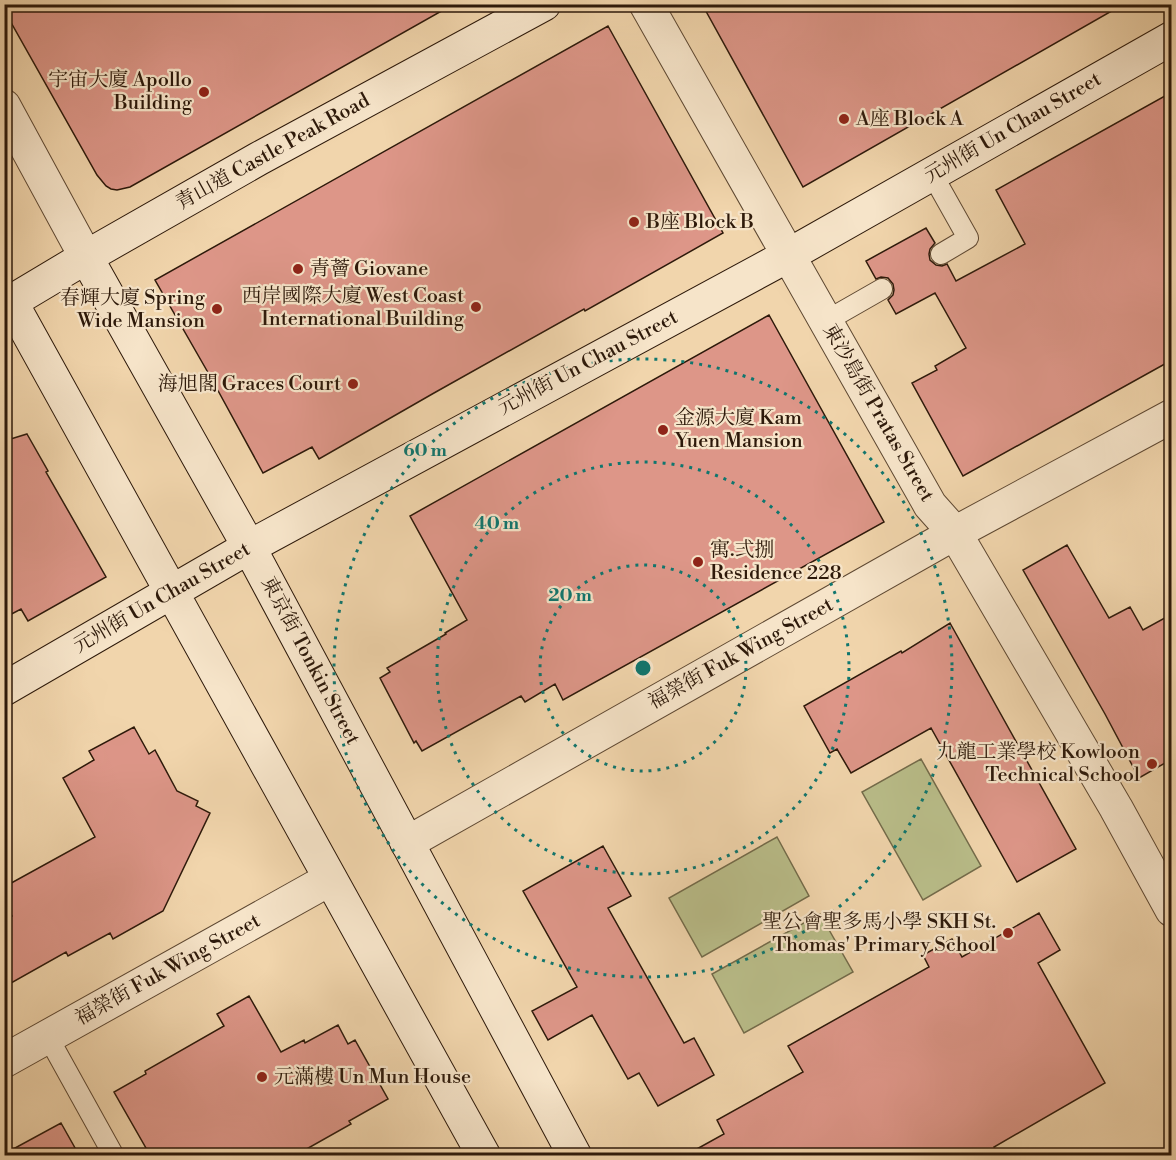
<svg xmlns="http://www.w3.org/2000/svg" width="1176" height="1160" font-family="'Libre Bodoni','Noto Serif TC',serif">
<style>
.green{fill:#b9bd89;stroke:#736b4a;stroke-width:1.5}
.building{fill:#dd9688;stroke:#2d190a;stroke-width:1.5}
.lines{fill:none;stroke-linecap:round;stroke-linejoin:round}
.service-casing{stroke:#5e4832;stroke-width:22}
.minor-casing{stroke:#5e4832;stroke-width:35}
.tertiary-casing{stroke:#5e4832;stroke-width:35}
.secondary-casing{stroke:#2d190a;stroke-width:35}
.service{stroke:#f6e4c9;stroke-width:20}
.minor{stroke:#f6e4c9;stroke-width:33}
.tertiary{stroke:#f6e4c9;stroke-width:33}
.secondary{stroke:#f6e4c9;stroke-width:33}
.ring{fill:none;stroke:#0f766e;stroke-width:3;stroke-dasharray:3 6}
.poi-dot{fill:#8f2418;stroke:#f6e4c9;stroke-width:2}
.labels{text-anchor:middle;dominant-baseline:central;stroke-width:4.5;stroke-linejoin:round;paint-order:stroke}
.poi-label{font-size:20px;fill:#2d190a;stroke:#f6e4c9;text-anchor:end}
.street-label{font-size:20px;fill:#2d190a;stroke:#f6e4c9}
.centre{fill:#0f766e;stroke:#f6e4c9;stroke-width:3}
.ring-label{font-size:18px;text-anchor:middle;font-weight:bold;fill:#0f766e;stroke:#f6e4c9;stroke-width:4.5;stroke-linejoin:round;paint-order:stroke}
</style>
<rect width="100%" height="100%" fill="#f1d5ac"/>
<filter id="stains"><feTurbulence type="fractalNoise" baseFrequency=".00333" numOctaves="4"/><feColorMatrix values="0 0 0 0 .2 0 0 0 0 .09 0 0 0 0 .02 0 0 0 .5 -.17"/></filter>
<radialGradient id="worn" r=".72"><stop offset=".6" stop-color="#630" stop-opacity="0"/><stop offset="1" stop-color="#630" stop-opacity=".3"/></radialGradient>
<path class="green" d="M 921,759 L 981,866 L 923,900 L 862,792 Z
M 777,837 L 809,896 L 702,957 L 669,898 Z
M 820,914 L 853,972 L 744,1033 L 712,974 Z"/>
<path class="building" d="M 4,4 L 454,4 L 130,187 L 117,190 L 111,189 L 106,186 L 97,175 L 4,10 Z
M 702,4 L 1124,4 L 803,187 Z
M 608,26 L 723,233 L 585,311 L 584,309 L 434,393 L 319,459 L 312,447 L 263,473 L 210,376 L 155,280 Z
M 1172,92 L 1172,360 L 963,476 L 912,383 L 937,370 L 935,366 L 966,348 L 935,293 L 896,314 L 888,300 L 893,295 L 894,290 L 893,284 L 888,278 L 881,277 L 876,279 L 866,261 L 926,228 L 935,243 L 930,249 L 929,254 L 930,260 L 936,265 L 942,266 L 947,264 L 956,281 L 1025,244 L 996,190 Z
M 769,315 L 884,522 L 563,700 L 555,684 L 525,702 L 521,696 L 422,751 L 416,741 L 414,743 L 380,678 L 390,672 L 387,668 L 446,634 L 445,633 L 467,620 L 410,516 Z
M 27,434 L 48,471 L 46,472 L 106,577 L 28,621 L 21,609 L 4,618 L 4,441 Z
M 1067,545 L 1109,618 L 1130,607 L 1143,630 L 1172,614 L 1172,759 L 1139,778 L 1105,714 L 1023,570 Z
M 950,623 L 1076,849 L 1017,882 L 931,728 L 851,773 L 837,749 L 830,753 L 804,706 L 901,651 L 902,653 Z
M 134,727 L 149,754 L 155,750 L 177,791 L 198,801 L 196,806 L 210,813 L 163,911 L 113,939 L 110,933 L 68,956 L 66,952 L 4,987 L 4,921 L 12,916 L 4,903 L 4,887 L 95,837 L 63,778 L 94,760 L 89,751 Z
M 603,846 L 631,896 L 608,908 L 684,1043 L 694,1038 L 714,1075 L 658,1106 L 639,1073 L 628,1079 L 592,1015 L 548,1040 L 532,1011 L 577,987 L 523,891 Z
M 1039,913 L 1060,950 L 1038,963 L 1105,1083 L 994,1147 L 999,1155 L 686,1155 L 724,1134 L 717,1120 L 803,1072 L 788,1046 L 929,967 L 923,955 L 952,939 L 962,957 Z
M 249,996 L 281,1052 L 304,1040 L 305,1043 L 338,1025 L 348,1044 L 355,1040 L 388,1099 L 349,1121 L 351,1124 L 296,1155 L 150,1155 L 114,1092 L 146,1074 L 145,1071 L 224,1026 L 217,1014 Z
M 61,1123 L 79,1155 L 4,1155 L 4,1154 Z"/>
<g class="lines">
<g class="service-casing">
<path id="service" d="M 932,174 L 968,238 L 941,254
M 826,321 L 882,289
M 48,1037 L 114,1156"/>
</g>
<g class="minor-casing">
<path id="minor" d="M 646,4 L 930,505 L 955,533 L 1116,808 L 1172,910
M 407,843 L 955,533 L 1172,416
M 4,1061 L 330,879"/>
</g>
<g class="tertiary-casing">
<path id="tertiary" d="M 4,106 L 86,257"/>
</g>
<g class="secondary-casing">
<path id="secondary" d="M 86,257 L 249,547 L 575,1156
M 11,302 L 484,1156
M 4,306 L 86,257 L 258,159 L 544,4
M 4,689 L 249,547 L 789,255 L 1172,38"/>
</g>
<use href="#service" class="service"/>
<use href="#minor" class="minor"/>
<use href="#tertiary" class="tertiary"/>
<use href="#secondary" class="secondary"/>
</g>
<g class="ring">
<circle cx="643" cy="668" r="103"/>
<circle cx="643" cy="668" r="206"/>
<circle cx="643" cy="668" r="309"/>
</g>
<g class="poi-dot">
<circle cx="204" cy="92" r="6"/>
<circle cx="844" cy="119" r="6"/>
<circle cx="634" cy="222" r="6"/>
<circle cx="298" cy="269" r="6"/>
<circle cx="476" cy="307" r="6"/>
<circle cx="217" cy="309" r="6"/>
<circle cx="353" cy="384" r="6"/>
<circle cx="663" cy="430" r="6"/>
<circle cx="698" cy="562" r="6"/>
<circle cx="1152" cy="764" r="6"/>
<circle cx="1008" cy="933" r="6"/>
<circle cx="262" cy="1077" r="6"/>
</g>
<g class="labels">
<g class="poi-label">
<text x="192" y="80">宇宙大廈 Apollo<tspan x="192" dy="23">Building</tspan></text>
<text x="856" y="119" text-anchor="start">A座 Block A</text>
<text x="646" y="222" text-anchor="start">B座 Block B</text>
<text x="310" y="269" text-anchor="start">青薈 Giovane</text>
<text x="464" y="296">西岸國際大廈 West Coast<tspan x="464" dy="23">International Building</tspan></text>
<text x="205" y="298">春輝大廈 Spring<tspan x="205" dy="23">Wide Mansion</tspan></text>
<text x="341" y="384">海旭閣 Graces Court</text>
<text x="675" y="418" text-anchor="start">金源大廈 Kam<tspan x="675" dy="23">Yuen Mansion</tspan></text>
<text x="710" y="550" text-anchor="start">寓.弍捌<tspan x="710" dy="23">Residence 228</tspan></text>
<text x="1140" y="752">九龍工業學校 Kowloon<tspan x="1140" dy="23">Technical School</tspan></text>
<text x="996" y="922">聖公會聖多馬小學 SKH St.<tspan x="996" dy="23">Thomas' Primary School</tspan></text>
<text x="274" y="1077" text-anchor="start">元滿樓 Un Mun House</text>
</g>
<g class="street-label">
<text transform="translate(1013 128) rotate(-30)">元州街 Un Chau Street</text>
<text transform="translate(273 152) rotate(-29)">青山道 Castle Peak Road</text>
<text transform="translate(588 363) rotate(-28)">元州街 Un Chau Street</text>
<text transform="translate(878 413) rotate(60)">東沙島街 Pratas Street</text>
<text transform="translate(162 598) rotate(-30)">元州街 Un Chau Street</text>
<text transform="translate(741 654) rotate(-29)">福榮街 Fuk Wing Street</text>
<text transform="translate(310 661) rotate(62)">東京街 Tonkin Street</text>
<text transform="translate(168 970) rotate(-29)">福榮街 Fuk Wing Street</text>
</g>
</g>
<circle cx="643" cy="668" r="9" class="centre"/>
<g class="ring-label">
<text x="425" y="456">60 m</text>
<text x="497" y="529">40 m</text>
<text x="570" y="601">20 m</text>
</g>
<rect width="1176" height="1160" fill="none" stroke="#f1d5ac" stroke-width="24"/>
<rect x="6" y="6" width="1164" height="1148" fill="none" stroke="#2d190a" stroke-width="3"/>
<rect x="12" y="12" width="1152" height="1136" fill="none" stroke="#2d190a" stroke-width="1.5"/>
<rect width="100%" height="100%" filter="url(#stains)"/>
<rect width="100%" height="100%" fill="url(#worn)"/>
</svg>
